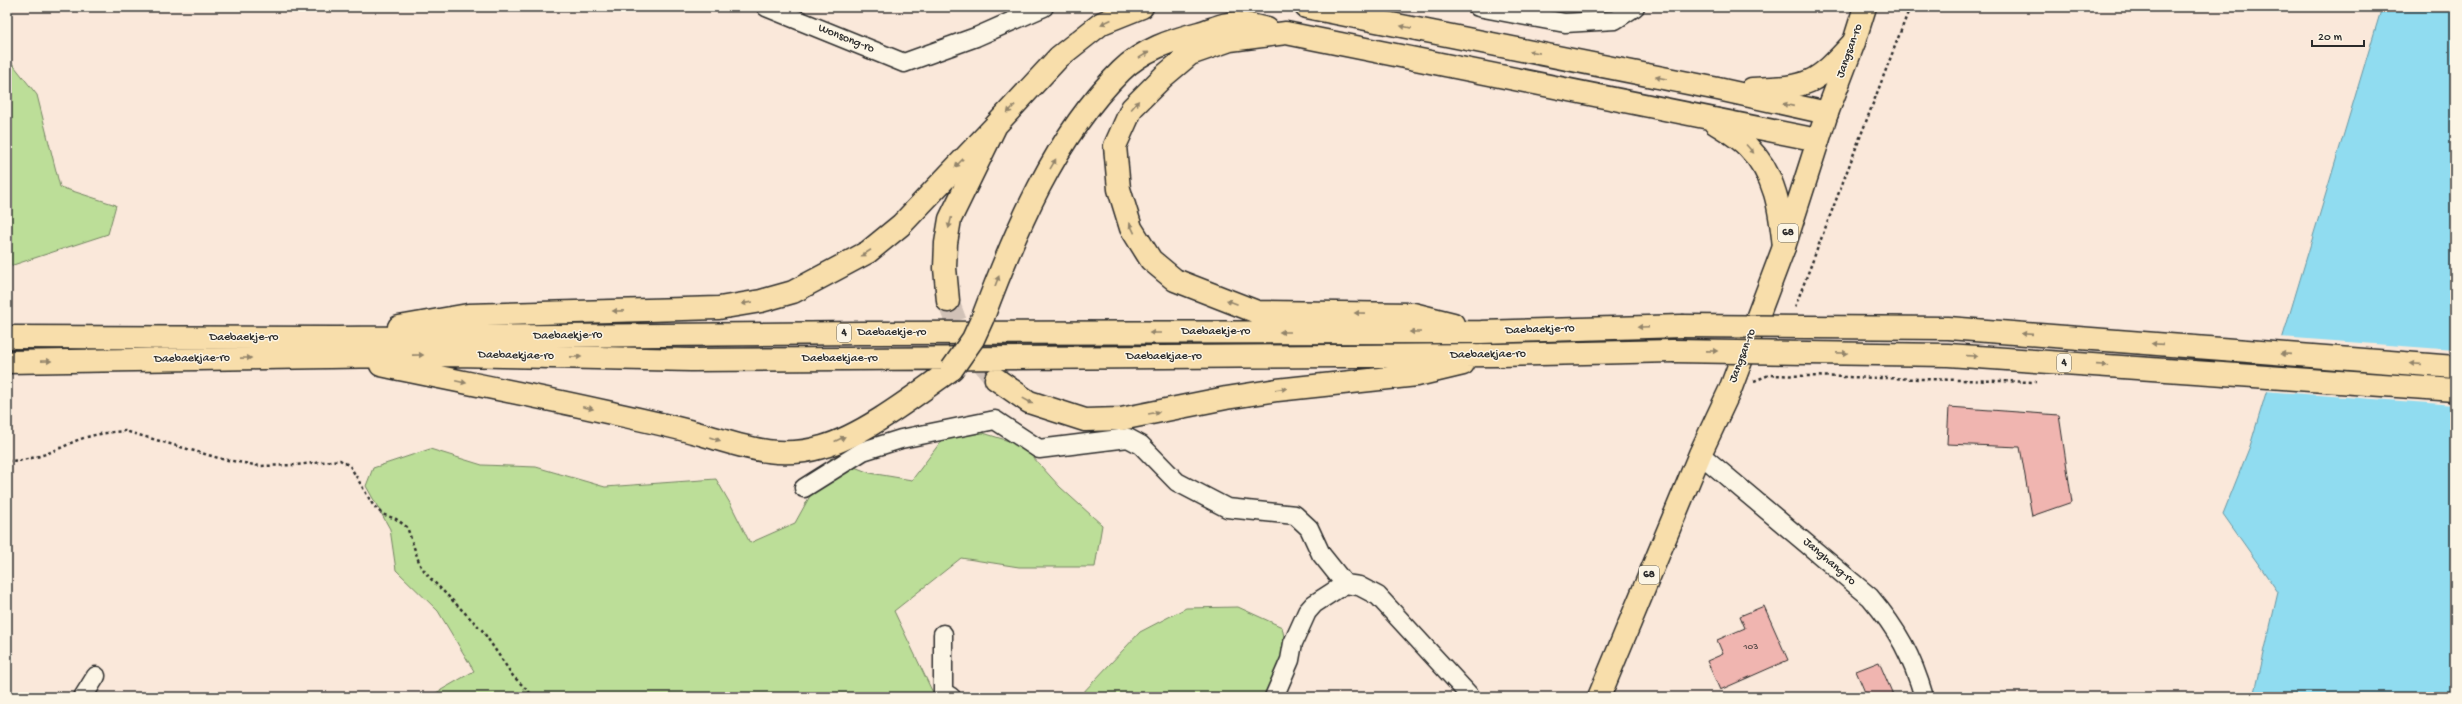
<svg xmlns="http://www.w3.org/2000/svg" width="2462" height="704" font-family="'Gochi Hand',sans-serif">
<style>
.green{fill:#bcde98;stroke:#748462}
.water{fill:#90dcf0;stroke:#6895a1}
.pier{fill:#fae8da}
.building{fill:#f0b5b0;stroke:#2b2b2b}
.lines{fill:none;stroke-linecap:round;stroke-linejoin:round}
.highway-tunnel{stroke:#d1c2b7;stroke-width:22;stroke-dasharray:22 11;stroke-linecap:butt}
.minor-casing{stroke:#2b2b2b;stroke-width:21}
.major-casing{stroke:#2b2b2b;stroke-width:25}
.highway-casing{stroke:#2b2b2b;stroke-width:25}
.path{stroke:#2b2b2b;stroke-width:2.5;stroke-dasharray:3 3;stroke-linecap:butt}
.minor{stroke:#fcf5e5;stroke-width:18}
.major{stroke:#f8deab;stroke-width:22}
.highway{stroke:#f8deab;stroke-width:22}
.highway-bridge-casing{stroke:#2b2b2b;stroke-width:25;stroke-linecap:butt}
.highway-bridge{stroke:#f8deab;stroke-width:22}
.oneway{fill:#92846b}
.labels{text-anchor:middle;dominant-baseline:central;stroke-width:3;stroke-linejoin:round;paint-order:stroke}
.number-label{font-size:10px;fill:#5c4e4c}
.shield{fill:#fcf5e5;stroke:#6a6863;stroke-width:1}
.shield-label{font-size:11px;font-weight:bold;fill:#2b2b2b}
.street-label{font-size:12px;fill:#2b2b2b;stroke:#fcf5e5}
</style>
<rect width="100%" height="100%" fill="#fae8da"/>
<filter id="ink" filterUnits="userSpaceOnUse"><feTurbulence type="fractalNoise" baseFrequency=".025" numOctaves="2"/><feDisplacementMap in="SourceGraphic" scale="8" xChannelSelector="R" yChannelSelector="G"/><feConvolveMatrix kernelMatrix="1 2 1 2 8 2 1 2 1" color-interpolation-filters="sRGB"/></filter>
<g filter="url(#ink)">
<path class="green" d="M 7,57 L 37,95 L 60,187 L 116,205 L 108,234 L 7,267 Z
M 954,424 L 1022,445 L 1060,487 L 1102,525 L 1095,567 L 1019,567 L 961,558 L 894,611 L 935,697 L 429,697 L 474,671 L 438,611 L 396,570 L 390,529 L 366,486 L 373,468 L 430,449 L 482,465 L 536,467 L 605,487 L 716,479 L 731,505 L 750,543 L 795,523 L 831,458 L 870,473 L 912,480 Z
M 1238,607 L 1282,627 L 1288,656 L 1273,676 L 1279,697 L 1079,697 L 1140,632 L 1186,608 Z"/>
<path class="water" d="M 2382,7 L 2455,7 L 2455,697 L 2254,697 L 2278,592 L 2223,514 L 2250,446 Z"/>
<path class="pier" d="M 2280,337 L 2455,350 L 2455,405 L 2264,391 Z"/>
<path class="building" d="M 1949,407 L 2059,415 L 2072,502 L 2032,516 L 2020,447 L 1947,444 Z
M 1764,606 L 1788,660 L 1720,690 L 1707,661 L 1723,654 L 1717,640 L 1745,628 L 1740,616 Z
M 1879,662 L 1894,697 L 1867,697 L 1856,671 Z"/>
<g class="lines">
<path class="highway-tunnel" d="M 948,301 L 962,338 L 996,379"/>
<g class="minor-casing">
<path id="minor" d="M 766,7 L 904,63 L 976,37 L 1044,7
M 1478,7 L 1565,23 L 1615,20 L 1635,7
M 1700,454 L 1870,597 C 1898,630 1912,656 1924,697
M 804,488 L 863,451 L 901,439 L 995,420 L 1039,449 L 1128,438 L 1141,445 L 1177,482 L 1227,508 L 1295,515 L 1309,528 L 1321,554 L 1345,584
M 943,634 L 943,692 L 951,697
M 83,697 L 96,676
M 1274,697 L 1290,660 L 1293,643 L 1307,612 L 1314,604 L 1345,584 L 1359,586 L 1378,596 L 1471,697"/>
</g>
<g class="major-casing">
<path id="major" d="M 1599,697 L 1700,454 L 1730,390 L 1784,247 L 1827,113 L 1854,42 L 1865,7"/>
</g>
<g class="highway-casing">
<path id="highway" d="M 1306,7 L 1718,89 L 1827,113
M 1752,89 C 1810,87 1815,85 1854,42
M 1715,123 C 1726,130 1739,137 1748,147 C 1776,175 1780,209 1784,247
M 948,301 L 945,268 L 946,243 L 950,219 L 996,125 L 1059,57 L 1102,23 L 1142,7
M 983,317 C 1015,232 1055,136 1121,71 C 1142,50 1172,40 1199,33 C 1211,30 1226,22 1238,23 C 1247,24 1258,27 1267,29
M 1453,324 L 1413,314 L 1257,312 L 1175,280 L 1151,260 L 1131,228 L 1119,189 L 1115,146 L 1132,108 L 1164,76 L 1190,54 L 1230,40 L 1286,33 L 1818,140
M 399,327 L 468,315 L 719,308 L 761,301 L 793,292 L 868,252 L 901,225 L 996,125
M 7,337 L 337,338 L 861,333 L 1481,332 L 1682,326
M 7,362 L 456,355 L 691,360 L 1499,355 L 1673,351
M 381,365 C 456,381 532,395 607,412 C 639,419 672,426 704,435 C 745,447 779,460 822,447 C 863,436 917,394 952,369
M 996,379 L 1029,402 L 1085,420 L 1121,419 L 1226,398 L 1277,390 L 1417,375 L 1463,364"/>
</g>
<path class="path" d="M 1795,307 L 1910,7
M 1754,381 L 1769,375 L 2036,382
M 7,461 C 30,461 51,453 71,443 C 87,435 109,432 125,431 L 222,459 L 260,466 L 296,465 L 340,460 L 350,466 L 373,505 L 382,514 L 396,519 L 407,527 L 420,565 L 429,577 L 482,630 L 513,676 L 534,697"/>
<use href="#minor" class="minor"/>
<use href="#major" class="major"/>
<use href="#highway" class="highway"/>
<g class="highway-bridge-casing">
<path id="highway-bridge" d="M 1682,326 L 1948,328 L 2455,367
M 1673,351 L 1948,355 L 2455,390
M 952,369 L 973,339 L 983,317"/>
</g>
<use href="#highway-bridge" class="highway-bridge"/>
</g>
<defs><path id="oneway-solid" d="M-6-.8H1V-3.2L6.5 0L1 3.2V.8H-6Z"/></defs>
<g class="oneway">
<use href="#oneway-solid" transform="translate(1106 22) rotate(155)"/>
<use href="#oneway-solid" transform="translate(1406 27) rotate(-169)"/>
<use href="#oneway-solid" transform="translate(1534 52) rotate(-169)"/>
<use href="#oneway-solid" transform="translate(1144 55) rotate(-32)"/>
<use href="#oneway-solid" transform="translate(1661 78) rotate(-169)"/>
<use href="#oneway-solid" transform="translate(1135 105) rotate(-50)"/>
<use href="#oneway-solid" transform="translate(1788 105) rotate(-167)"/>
<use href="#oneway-solid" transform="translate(1011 109) rotate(133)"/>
<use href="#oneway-solid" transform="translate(1750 149) rotate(48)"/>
<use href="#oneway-solid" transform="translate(959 163) rotate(134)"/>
<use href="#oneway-solid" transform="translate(1053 164) rotate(-60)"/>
<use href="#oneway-solid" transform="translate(950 223) rotate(104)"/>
<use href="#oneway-solid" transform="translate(1132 228) rotate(-115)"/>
<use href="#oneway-solid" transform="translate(866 253) rotate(147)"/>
<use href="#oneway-solid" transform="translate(997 281) rotate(-69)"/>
<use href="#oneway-solid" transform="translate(1232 302) rotate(-159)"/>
<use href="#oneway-solid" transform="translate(747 303) rotate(171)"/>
<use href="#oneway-solid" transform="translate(618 311) rotate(179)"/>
<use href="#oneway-solid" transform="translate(1360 313) rotate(-179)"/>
<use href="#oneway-solid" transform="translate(1643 327) rotate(178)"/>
<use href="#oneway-solid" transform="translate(1285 332) rotate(180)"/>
<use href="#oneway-solid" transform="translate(1415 332) rotate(180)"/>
<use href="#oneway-solid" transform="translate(1155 333) rotate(180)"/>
<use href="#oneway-solid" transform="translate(2027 334) rotate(-176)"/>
<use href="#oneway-solid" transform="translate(2157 344) rotate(-176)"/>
<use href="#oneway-solid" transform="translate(1712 351) rotate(1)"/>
<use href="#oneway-solid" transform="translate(1842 353) rotate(1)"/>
<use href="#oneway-solid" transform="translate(2286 354) rotate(-176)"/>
<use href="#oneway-solid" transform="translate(418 355) rotate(-1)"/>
<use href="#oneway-solid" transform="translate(1972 356) rotate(4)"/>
<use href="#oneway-solid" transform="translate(576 357) rotate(1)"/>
<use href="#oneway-solid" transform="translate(246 358) rotate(-1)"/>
<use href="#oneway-solid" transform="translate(46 361) rotate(-1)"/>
<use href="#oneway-solid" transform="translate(2416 364) rotate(-176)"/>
<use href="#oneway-solid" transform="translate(2102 365) rotate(4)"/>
<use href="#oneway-solid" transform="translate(461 382) rotate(12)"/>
<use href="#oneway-solid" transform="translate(1281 389) rotate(-7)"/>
<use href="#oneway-solid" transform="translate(1028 401) rotate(29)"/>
<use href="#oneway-solid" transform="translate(588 408) rotate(12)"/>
<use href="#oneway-solid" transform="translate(1154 413) rotate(-10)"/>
<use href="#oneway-solid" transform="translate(715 439) rotate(19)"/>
<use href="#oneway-solid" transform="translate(840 439) rotate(-25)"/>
</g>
</g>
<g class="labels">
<g class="number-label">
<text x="1751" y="647">103</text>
</g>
<g class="shield">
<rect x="1778" y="224" width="20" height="18" rx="3"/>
<rect x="837" y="324" width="14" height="18" rx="3"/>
<rect x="2057" y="354" width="14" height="18" rx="3"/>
<rect x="1639" y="566" width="20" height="18" rx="3"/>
</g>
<g class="shield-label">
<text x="1788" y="233">68</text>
<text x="844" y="333">4</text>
<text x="2064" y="363">4</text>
<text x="1649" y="575">68</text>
</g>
<g class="street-label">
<text transform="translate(846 39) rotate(22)">Wonsong-ro</text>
<text transform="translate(1850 51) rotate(-70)">Jangsan-ro</text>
<text transform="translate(1540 330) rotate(-2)">Daebaekje-ro</text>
<text x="1216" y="332">Daebaekje-ro</text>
<text x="892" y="333">Daebaekje-ro</text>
<text transform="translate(568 336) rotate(-1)">Daebaekje-ro</text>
<text x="244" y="338">Daebaekje-ro</text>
<text transform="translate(1488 355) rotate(-1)">Daebaekjae-ro</text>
<text transform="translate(516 356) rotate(1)">Daebaekjae-ro</text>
<text transform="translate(1743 356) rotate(-69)">Jangsan-ro</text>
<text x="1164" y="357">Daebaekjae-ro</text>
<text transform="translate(192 359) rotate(-1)">Daebaekjae-ro</text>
<text x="840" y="359">Daebaekjae-ro</text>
<text transform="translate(1829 562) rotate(41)">Janghang-ro</text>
</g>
</g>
<rect width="2462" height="704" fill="none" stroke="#fcf5e5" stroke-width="24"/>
<rect x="12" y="12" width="2438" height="680" fill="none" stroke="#2b2b2b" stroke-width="1.5" filter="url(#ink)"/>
<path d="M2312 40v6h52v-6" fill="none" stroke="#2b2b2b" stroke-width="2"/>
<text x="2318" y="40" font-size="12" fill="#2b2b2b" stroke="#fcf5e5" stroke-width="3" paint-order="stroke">20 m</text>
</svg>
